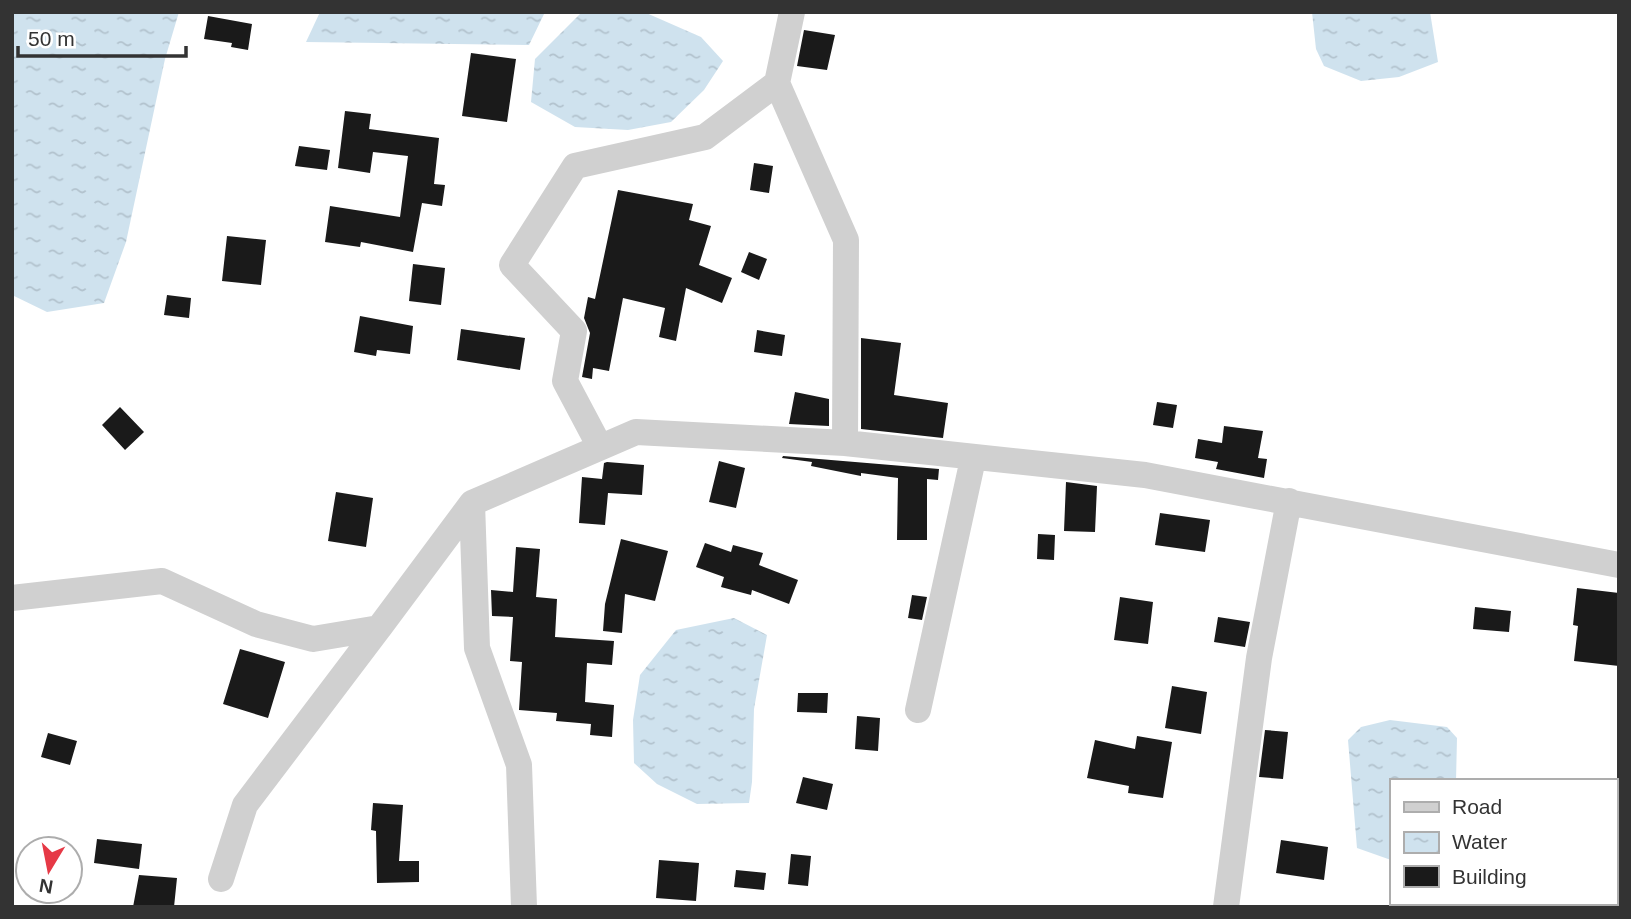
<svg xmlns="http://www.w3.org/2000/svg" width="1631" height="919" font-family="Helvetica,sans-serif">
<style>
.water{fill:url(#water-ripples)}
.building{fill:#1a1a1a}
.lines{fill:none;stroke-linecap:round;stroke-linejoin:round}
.street{stroke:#d0d0d0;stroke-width:26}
</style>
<defs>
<pattern id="water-ripples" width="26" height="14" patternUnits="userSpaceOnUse" patternTransform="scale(1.75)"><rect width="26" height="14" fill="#cfe2ee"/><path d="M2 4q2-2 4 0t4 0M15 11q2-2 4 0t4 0" fill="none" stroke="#b2c2cd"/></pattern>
</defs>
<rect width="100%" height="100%" fill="#fff"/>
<path class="water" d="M 12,12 L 179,12 L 165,59 L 126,242 L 104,303 L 47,312 L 12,295 Z
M 320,12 L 545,12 L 529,45 L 306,42 Z
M 582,12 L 644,12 L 701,37 L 723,61 L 704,90 L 671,122 L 628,130 L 575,127 L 531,102 L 535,59 Z
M 1312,12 L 1430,12 L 1438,62 L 1399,77 L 1361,81 L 1324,66 L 1316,49 Z
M 734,618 L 767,635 L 754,709 L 752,782 L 749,803 L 697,804 L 657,784 L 634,763 L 633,720 L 640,675 L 676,630 Z
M 1390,720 L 1447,727 L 1457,738 L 1456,781 L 1391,781 L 1391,860 L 1357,848 L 1348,740 L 1361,727 Z"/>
<path class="building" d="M 208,16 L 252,24 L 248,50 L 231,47 L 232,43 L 204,39 Z
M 804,30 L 835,35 L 827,70 L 797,66 Z
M 471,53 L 516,59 L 507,122 L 462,116 Z
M 345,111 L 371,114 L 369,129 L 439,138 L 434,184 L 445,185 L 442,206 L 422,203 L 413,252 L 361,242 L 360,247 L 325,242 L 330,206 L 400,217 L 408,156 L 373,152 L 370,173 L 338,168 Z
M 299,146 L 330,150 L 327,170 L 295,166 Z
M 754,163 L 773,166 L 769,193 L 750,190 Z
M 618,190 L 693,204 L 689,220 L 711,226 L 699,265 L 732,278 L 722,303 L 686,288 L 676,341 L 659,337 L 665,308 L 623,298 L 609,371 L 593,368 L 592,379 L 582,377 L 590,333 L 584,318 L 588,297 L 595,299 Z
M 227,236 L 266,240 L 261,285 L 222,281 Z
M 749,252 L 767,259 L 759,280 L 741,272 Z
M 413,264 L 445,268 L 441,305 L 409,301 Z
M 167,295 L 191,298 L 189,318 L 164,315 Z
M 360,316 L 413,326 L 410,354 L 377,350 L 376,356 L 354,352 Z
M 461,329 L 525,338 L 520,370 L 457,360 Z
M 757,330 L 785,335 L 782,356 L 754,352 Z
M 861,338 L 901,343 L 894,395 L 948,403 L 943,438 L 861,429 Z
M 795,392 L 829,399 L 829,426 L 789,424 Z
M 1157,402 L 1177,405 L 1173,428 L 1153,425 Z
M 120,407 L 144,432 L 125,450 L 102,425 Z
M 1224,426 L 1263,431 L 1258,458 L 1267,459 L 1264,478 L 1216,469 L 1218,462 L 1195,458 L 1198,439 L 1222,443 Z
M 783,456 L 939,469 L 938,480 L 927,479 L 927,540 L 897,540 L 898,478 L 861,473 L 861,476 L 811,466 L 812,462 L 782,458 Z
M 719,461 L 745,468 L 736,508 L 709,502 Z
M 607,462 L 644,465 L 642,495 L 608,493 L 605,525 L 579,523 L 582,477 L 602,479 L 604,463 Z
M 1066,482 L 1097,486 L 1095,532 L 1064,531 Z
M 336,492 L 373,498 L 366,547 L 328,541 Z
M 1160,513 L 1210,520 L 1205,552 L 1155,545 Z
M 1038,534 L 1055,535 L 1054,560 L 1037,559 Z
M 621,539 L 668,551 L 655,601 L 625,594 L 622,633 L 603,631 L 605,604 Z
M 705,543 L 731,552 L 733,545 L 763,553 L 759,565 L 798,580 L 789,604 L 752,590 L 751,595 L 721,587 L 724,577 L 696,567 Z
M 516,547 L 540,549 L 536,597 L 557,599 L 555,637 L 614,641 L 612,665 L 587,663 L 585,702 L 614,705 L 612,737 L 590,735 L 591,724 L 556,721 L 557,713 L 519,710 L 522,662 L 510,661 L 513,617 L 492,616 L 491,590 L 513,592 Z
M 1577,588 L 1619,593 L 1619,666 L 1574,661 L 1578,626 L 1573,625 Z
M 912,595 L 927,597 L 922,620 L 908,618 Z
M 1120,597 L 1153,602 L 1148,644 L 1114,640 Z
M 1475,607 L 1511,611 L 1509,632 L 1473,629 Z
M 1218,617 L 1250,622 L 1245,647 L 1214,642 Z
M 240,649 L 285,662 L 268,718 L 223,704 Z
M 1172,686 L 1207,692 L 1201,734 L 1165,728 Z
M 798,693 L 828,693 L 827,713 L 797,712 Z
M 857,716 L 880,718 L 878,751 L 855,749 Z
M 1265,730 L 1288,732 L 1283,779 L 1259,777 Z
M 48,733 L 77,741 L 70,765 L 41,757 Z
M 1137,736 L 1172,742 L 1163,798 L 1128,793 L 1129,786 L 1087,778 L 1095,740 L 1135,749 Z
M 803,777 L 833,784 L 827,810 L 796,803 Z
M 373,803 L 403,805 L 399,861 L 419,861 L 419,882 L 377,883 L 376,831 L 371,830 Z
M 97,839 L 142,844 L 139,869 L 94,863 Z
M 1281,840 L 1328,847 L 1324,880 L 1276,873 Z
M 791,854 L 811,856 L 808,886 L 788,884 Z
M 659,860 L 699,863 L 696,901 L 656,898 Z
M 736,870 L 766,873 L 764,890 L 734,887 Z
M 139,875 L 177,878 L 174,907 L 133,907 Z"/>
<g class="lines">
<path class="street" d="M 792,12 L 777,83 L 846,240 L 845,443
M 600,447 L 565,381 L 574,331 L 512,265 L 575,166 L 705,137 L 777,83
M 472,503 L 477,648 L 519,765 L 524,907
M 12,598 L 162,581 L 256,624 L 313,639 L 379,628 L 472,503 L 636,432 L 845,443 L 1145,475 L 1619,565
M 918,710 L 973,459
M 221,879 L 245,805 L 379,628
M 1226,907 L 1259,658 L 1289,501"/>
</g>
<rect width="1631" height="919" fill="none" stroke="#333333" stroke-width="28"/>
<rect x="1390" y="779" width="228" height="126" fill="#ffffff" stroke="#adadad" stroke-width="2"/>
<rect x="1404" y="802" width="35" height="10" fill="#d0d0d0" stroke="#adadad" stroke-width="2"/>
<text x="1452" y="814" font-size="21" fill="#333333">Road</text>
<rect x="1404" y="832" width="35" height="21" fill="url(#water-ripples)" stroke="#adadad" stroke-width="2"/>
<text x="1452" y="849" font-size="21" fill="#333333">Water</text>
<rect x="1404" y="866" width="35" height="21" fill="#1a1a1a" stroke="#adadad" stroke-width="2"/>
<text x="1452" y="884" font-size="21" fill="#333333">Building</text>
<g transform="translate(49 870) rotate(190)"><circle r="33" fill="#ffffff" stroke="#adadad" stroke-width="2"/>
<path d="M0-5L12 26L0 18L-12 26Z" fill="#e63946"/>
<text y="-10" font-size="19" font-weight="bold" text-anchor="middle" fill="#333333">N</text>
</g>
<path d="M18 46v10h168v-10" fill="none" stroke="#333333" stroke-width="3.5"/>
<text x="28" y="46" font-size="21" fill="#333333" stroke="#ffffff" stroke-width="5" paint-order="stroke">50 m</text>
</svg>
